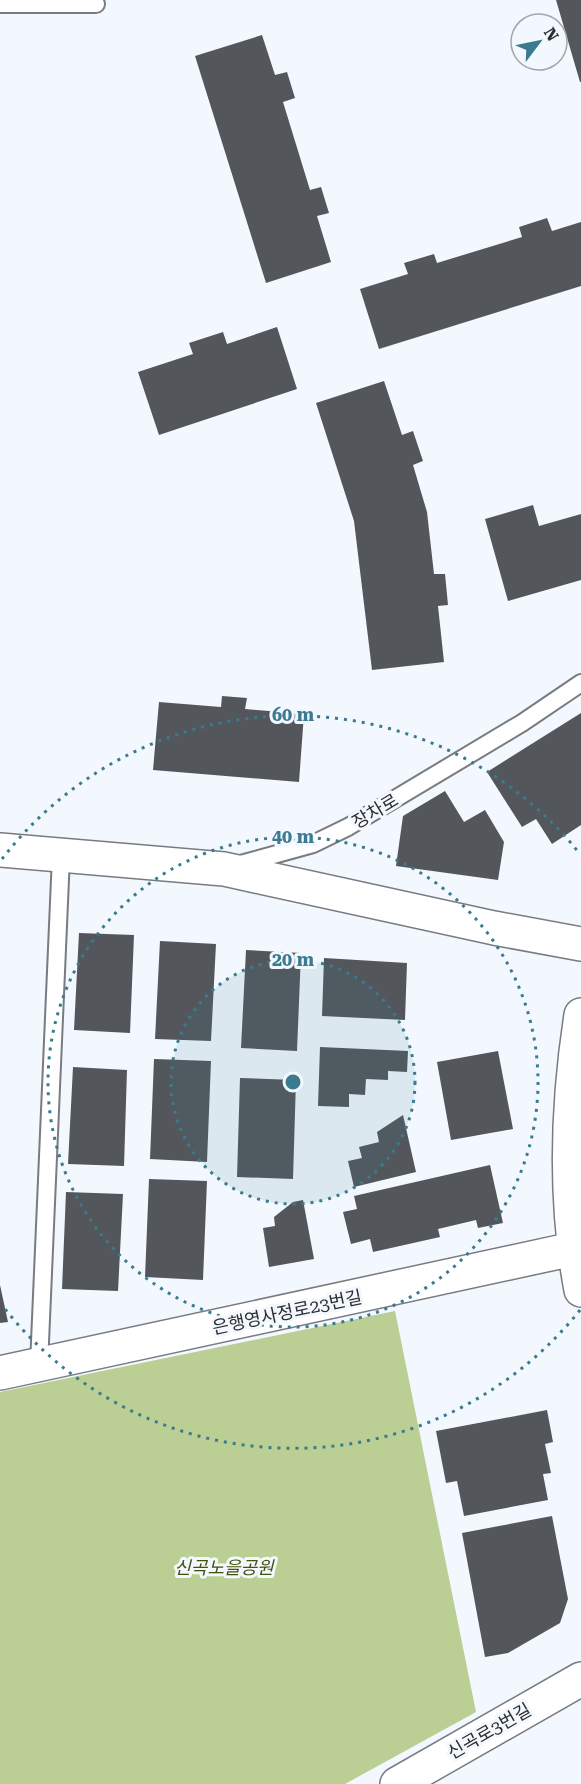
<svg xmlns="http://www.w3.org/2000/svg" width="581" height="1784" font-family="'Roboto Serif','Noto Sans KR',serif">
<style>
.green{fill:#bbce94}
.building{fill:#53575c}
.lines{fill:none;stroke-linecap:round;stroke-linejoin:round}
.service-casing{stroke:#787b81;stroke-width:20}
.minor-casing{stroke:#787b81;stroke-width:36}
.service{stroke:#fff;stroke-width:16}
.minor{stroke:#fff;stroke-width:33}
.ring{fill:none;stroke:#3b7b8f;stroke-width:3;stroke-dasharray:3 6}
.labels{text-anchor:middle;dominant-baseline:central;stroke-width:6;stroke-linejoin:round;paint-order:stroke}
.street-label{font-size:18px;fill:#2c2e30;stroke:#f3f7fe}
.park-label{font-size:18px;font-style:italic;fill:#42530c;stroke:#f3f7fe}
.centre{fill:#3b7b8f;stroke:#f3f7fe;stroke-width:3}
.ring-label{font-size:18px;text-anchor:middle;font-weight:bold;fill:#3b7b8f;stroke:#f3f7fe;stroke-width:6;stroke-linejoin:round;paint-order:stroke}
</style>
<rect width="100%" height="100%" fill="#f3f7fe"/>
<path class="green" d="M 395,1311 L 476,1712 L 345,1784 L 0,1784 L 0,1392 Z"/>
<path class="building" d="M 556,0 L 581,0 L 581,82 L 580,82 Z
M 262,35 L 275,75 L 287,72 L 295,98 L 283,102 L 310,190 L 321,187 L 329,213 L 317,216 L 331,262 L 266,283 L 195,56 Z
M 547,218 L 552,231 L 581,222 L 581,286 L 379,349 L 360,289 L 408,274 L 404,263 L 434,254 L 437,263 L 522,237 L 519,227 Z
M 277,327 L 297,389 L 159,435 L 138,372 L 193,354 L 189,343 L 223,332 L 227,344 Z
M 384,381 L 402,435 L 413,431 L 423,461 L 413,465 L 427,512 L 434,574 L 445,574 L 448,605 L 438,606 L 444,662 L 372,670 L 354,521 L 316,403 Z
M 533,505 L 539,526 L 581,514 L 581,580 L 508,601 L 485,519 Z
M 222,696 L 247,698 L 245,709 L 304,714 L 299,782 L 153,770 L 159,702 L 221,707 Z
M 581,713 L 581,825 L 552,844 L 536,819 L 522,827 L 487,772 Z
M 445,791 L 464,822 L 485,810 L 504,842 L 498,880 L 396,866 L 403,816 Z
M 79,933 L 134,935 L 130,1033 L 74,1030 Z
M 160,941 L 216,944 L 211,1041 L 155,1039 Z
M 246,950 L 301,953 L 297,1051 L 241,1048 Z
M 324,958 L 407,963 L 405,1020 L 322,1016 Z
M 320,1047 L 408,1051 L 407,1072 L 388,1071 L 388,1080 L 366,1079 L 365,1095 L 349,1094 L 349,1107 L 318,1106 Z
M 498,1051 L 513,1129 L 451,1140 L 437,1062 Z
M 154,1059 L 211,1061 L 207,1162 L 150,1159 Z
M 73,1067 L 127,1070 L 124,1166 L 68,1164 Z
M 240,1078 L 296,1080 L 293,1179 L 237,1177 Z
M 403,1115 L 416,1172 L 354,1187 L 348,1161 L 362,1158 L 359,1147 L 379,1142 L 377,1132 Z
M 490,1165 L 503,1223 L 478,1228 L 476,1220 L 438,1229 L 440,1237 L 373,1252 L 370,1239 L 351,1244 L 343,1212 L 357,1209 L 354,1196 Z
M 149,1179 L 207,1181 L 203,1280 L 145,1277 Z
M 66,1192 L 123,1194 L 118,1291 L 62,1289 Z
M 303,1200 L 314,1259 L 269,1267 L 263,1228 L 275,1226 L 274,1217 L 293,1202 Z
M 0,1285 L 8,1322 L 0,1323 Z
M 547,1410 L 553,1442 L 545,1444 L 551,1473 L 543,1474 L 548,1500 L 464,1516 L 457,1481 L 446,1483 L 436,1431 Z
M 552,1516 L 568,1599 L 560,1623 L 508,1653 L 485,1657 L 462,1533 Z"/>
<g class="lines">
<g class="service-casing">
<path id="service" d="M 0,4 L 96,4
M 237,865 L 313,844 L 348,827 L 522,723 L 581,683
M 39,1365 L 61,856"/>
</g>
<g class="minor-casing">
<path id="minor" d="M 0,850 L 224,869 L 494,928 L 581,944
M 581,1015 C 567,1106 564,1199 581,1290
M 0,1373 L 573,1249
M 397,1784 L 581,1679"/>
</g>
<use href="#service" class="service"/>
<use href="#minor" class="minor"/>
</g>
<circle cx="293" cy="1082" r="122" fill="#3b7b8f" fill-opacity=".12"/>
<g class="ring">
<circle cx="293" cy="1082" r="122"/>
<circle cx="293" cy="1082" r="245"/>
<path d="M580 1310A367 367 0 0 1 2 1305M2 859A367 367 0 0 1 580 854"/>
</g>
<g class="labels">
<g class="street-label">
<text transform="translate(375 811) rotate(-31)">장차로</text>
<text transform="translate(287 1312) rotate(-12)">은행영사정로23번길</text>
<text transform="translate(489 1731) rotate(-30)">신곡로3번길</text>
</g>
<g class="park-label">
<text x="224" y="1567">신곡노을공원</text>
</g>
</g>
<circle cx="293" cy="1082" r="9" class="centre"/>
<g class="ring-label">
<text x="293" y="721">60 m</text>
<text x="293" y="843">40 m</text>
<text x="293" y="966">20 m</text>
</g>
<g transform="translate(539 42) rotate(58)"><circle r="28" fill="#f3f7fe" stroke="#a3a7ac" stroke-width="1.5"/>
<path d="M0-4.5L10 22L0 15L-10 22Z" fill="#3b7b8f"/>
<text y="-9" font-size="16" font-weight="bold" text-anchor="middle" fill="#2c2e30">N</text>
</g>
</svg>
